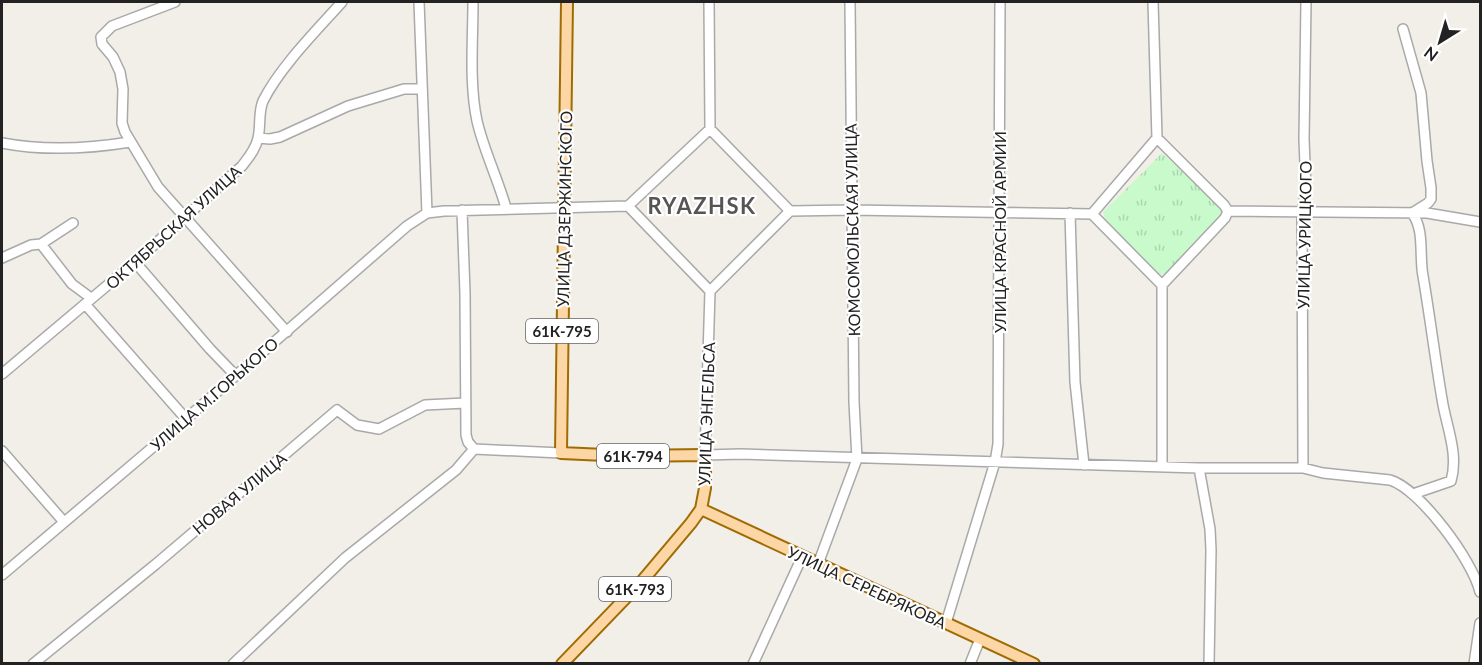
<svg xmlns="http://www.w3.org/2000/svg" width="1482" height="665" font-family="Lato,sans-serif">
<style>
.park{fill:url(#park-tufts)}
.lines{fill:none;stroke-linecap:round;stroke-linejoin:round}
.minor-casing{stroke:#a9a9a9;stroke-width:12}
.major-casing{stroke:#a06b00;stroke-width:14}
.minor{stroke:#fff;stroke-width:9}
.major{stroke:#fcd6a4;stroke-width:10}
.labels{text-anchor:middle;dominant-baseline:central;stroke-width:4.5;stroke-linejoin:round;paint-order:stroke}
.shield{fill:#fff;stroke:#646464;stroke-width:1.5}
.shield-label{font-size:15px;font-weight:bold;fill:#222}
.street-label{font-size:16px;fill:#222;stroke:#fff}
.district-label{font-size:22px;font-weight:bold;letter-spacing:1.5px;fill:#555;stroke:#fff}
</style>
<defs>
<pattern id="park-tufts" width="24" height="20" patternUnits="userSpaceOnUse" patternTransform="scale(1.5)"><rect width="24" height="20" fill="#c8facc"/><path d="M3 7l-1-3M5 7V3M7 7l1-3M15 17l-1-3M17 17v-4M19 17l1-3" fill="none" stroke="#acd6af"/></pattern>
</defs>
<rect width="100%" height="100%" fill="#f2efe9"/>
<path class="park" d="M 1162,153 L 1221,207 L 1221,217 L 1168,273 L 1158,275 L 1105,219 L 1103,212 Z"/>
<g class="lines">
<g class="minor-casing">
<path id="minor" d="M 175,2 L 112,26 L 101,37 L 102,44 L 113,57 L 120,72 L 123,89 L 122,123 L 125,132 L 158,187 L 287,332
M 419,2 L 427,213
M 473,2 C 473,40 469,83 477,121 C 484,151 498,179 506,208
M 709,2 L 710,129
M 1153,2 L 1157,138
M 1403,29 L 1421,93 L 1427,161 L 1431,188 L 1431,199 L 1428,203 L 1412,213 C 1425,230 1419,256 1423,276 C 1430,317 1435,358 1442,399 C 1446,426 1459,453 1451,481 L 1413,494
M 258,138 L 270,139 L 280,137 L 348,106 L 404,89 L 421,89
M 2,143 C 44,151 87,149 130,142
M 628,206 L 710,129 L 790,211
M 628,206 L 710,291
M 462,210 L 465,293 L 466,435 L 468,442 L 474,449
M 790,211 L 852,210 L 1092,214
M 1228,211 L 1427,213 L 1480,222
M 1070,213 L 1075,382 L 1084,465
M 1092,214 L 1157,138 L 1224,205 L 1228,211 L 1225,218 L 1162,285
M 1092,214 L 1162,285
M 41,244 L 72,284 L 91,298
M 2,258 L 31,245 L 41,244 L 73,223
M 135,262 L 210,349 L 236,376
M 1162,285 L 1162,467
M 710,291 L 705,455 L 741,454 L 1199,468 L 1303,468 L 1323,473 L 1390,480 C 1420,489 1473,561 1480,592
M 710,291 L 790,211
M 85,304 L 186,419
M 2,374 L 135,262 L 242,166 C 248,158 256,149 258,138 C 261,126 258,113 263,101 C 280,67 317,30 342,2
M 2,451 L 64,522
M 1199,468 L 1210,529 L 1211,550 L 1209,664
M 1303,468 L 1302,213 L 1306,190 L 1304,139 L 1306,2
M 818,564 L 857,459 L 854,402 L 850,2
M 2,575 L 186,419 L 407,226 L 427,213 L 444,211 L 628,206
M 946,623 L 995,462 L 998,444 L 1000,2
M 33,664 L 156,564 L 337,410 L 357,425 L 379,429 L 425,405 L 465,403
M 233,664 L 345,558 L 456,470 L 474,449 L 561,453
M 753,664 L 802,557
M 970,664 L 980,639
M 1474,664 L 1480,623"/>
</g>
<g class="major-casing">
<path id="major" d="M 701,509 L 1034,664
M 562,664 L 643,580 L 691,523 L 701,509 L 705,488 L 705,455 L 627,456 L 561,453 L 567,2"/>
</g>
<use href="#minor" class="minor"/>
<use href="#major" class="major"/>
</g>
<g class="labels">
<g class="shield">
<rect x="526" y="319" width="72" height="24" rx="4.5"/>
<rect x="597" y="444" width="72" height="24" rx="4.5"/>
<rect x="599" y="577" width="72" height="24" rx="4.5"/>
</g>
<g class="shield-label">
<text x="562" y="331">61К-795</text>
<text x="633" y="456">61К-794</text>
<text x="635" y="589">61К-793</text>
</g>
<g class="street-label">
<text transform="translate(564 209) rotate(-89)">УЛИЦА ДЗЕРЖИНСКОГО</text>
<text transform="translate(173 227) rotate(-42)">ОКТЯБРЬСКАЯ УЛИЦА</text>
<text transform="translate(852 230) rotate(-91)">КОМСОМОЛЬСКАЯ УЛИЦА</text>
<text transform="translate(999 232) rotate(-90)">УЛИЦА КРАСНОЙ АРМИИ</text>
<text transform="translate(1304 235) rotate(-89)">УЛИЦА УРИЦКОГО</text>
<text transform="translate(214 394) rotate(-41)">УЛИЦА М.ГОРЬКОГО</text>
<text transform="translate(706 414) rotate(-88)">УЛИЦА ЭНГЕЛЬСА</text>
<text transform="translate(239 493) rotate(-40)">НОВАЯ УЛИЦА</text>
<text transform="translate(867 587) rotate(25)">УЛИЦА СЕРЕБРЯКОВА</text>
</g>
<g class="district-label">
<text x="702" y="205">RYAZHSK</text>
</g>
</g>
<rect width="1482" height="665" fill="none" stroke="#222222" stroke-width="6"/>
<g transform="translate(1440 42) rotate(217)" stroke="#ffffff" stroke-width="4.5" paint-order="stroke">
<path d="M0-4.5L10 22L0 15L-10 22Z" fill="#222222"/>
<text y="-9" font-size="16" font-weight="bold" text-anchor="middle" fill="#222222">N</text>
</g>
</svg>
